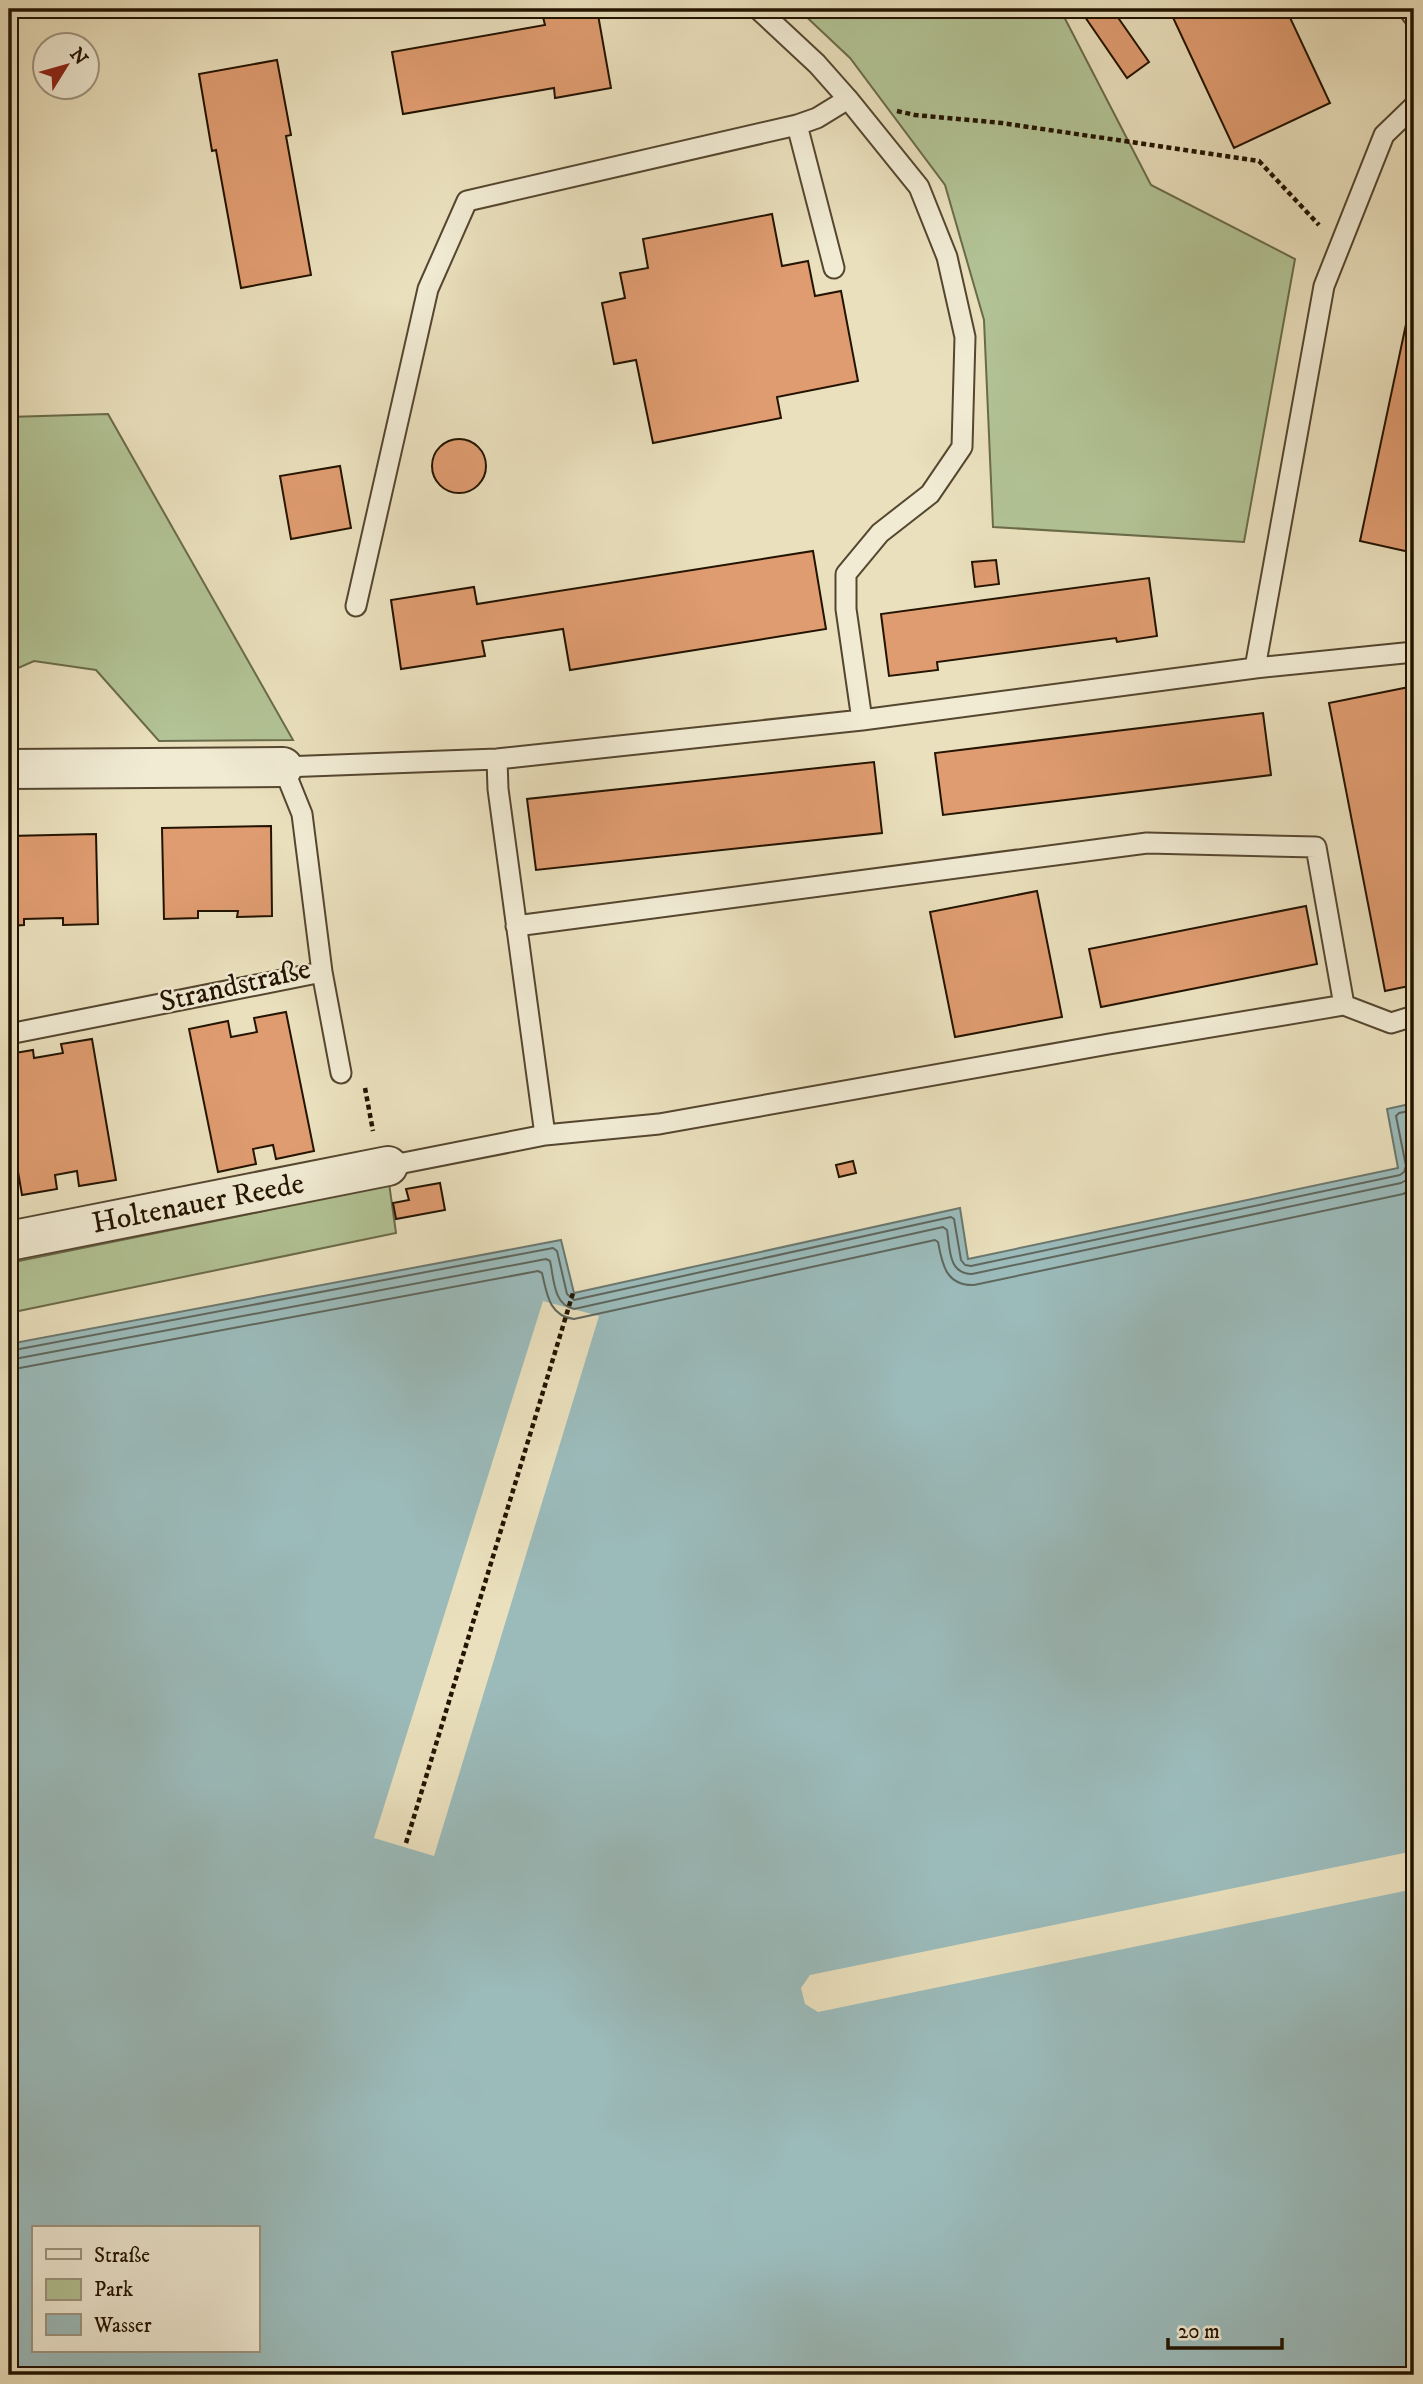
<svg xmlns="http://www.w3.org/2000/svg" width="1423" height="2384" font-family="'IM FELL DW Pica',serif">
<style>
.green{fill:#b2c395;stroke:#6a6b4a;stroke-width:2}
.water{fill:#9bbbbb;stroke:#6b7870;stroke-width:2;fill-rule:evenodd}
.pier{fill:#eae0bd}
.lines{fill:none;stroke-linecap:round;stroke-linejoin:round}
.shore{stroke:#5f675e;stroke-width:2}
.building{fill:#df9c70;stroke:#231300;stroke-width:2}
.service-casing{stroke:#55462f;stroke-width:23}
.minor-casing{stroke:#55462f;stroke-width:42}
.path{stroke:#231300;stroke-width:4.5;stroke-dasharray:5 3.5;stroke-linecap:butt}
.service{stroke:#f1ebd4;stroke-width:19}
.minor{stroke:#f1ebd4;stroke-width:38}
.labels{text-anchor:middle;dominant-baseline:central;stroke-width:5;stroke-linejoin:round;paint-order:stroke}
.street-label{font-size:30px;fill:#231300;stroke:#f1ebd4}
</style>
<rect width="100%" height="100%" fill="#eae0bd"/>
<filter id="stains"><feTurbulence type="fractalNoise" baseFrequency=".00286" numOctaves="4"/><feColorMatrix values="0 0 0 0 .2 0 0 0 0 .09 0 0 0 0 .02 0 0 0 .5 -.17"/></filter>
<radialGradient id="worn" r=".72"><stop offset=".6" stop-color="#630" stop-opacity="0"/><stop offset="1" stop-color="#630" stop-opacity=".3"/></radialGradient>
<path class="green" d="M 798,9 L 1060,9 L 1151,185 L 1295,259 L 1244,542 L 993,527 L 984,320 L 945,185 L 850,58 Z
M 108,414 L 293,740 L 159,741 L 96,670 L 34,661 L 9,672 L 9,417 Z
M 389,1183 L 396,1233 L 9,1313 L 9,1263 L 254,1213 Z"/>
<path class="water" d="M 1414,1103 L 1414,2375 L 9,2375 L 9,1344 L 561,1240 L 574,1293 L 960,1208 L 968,1259 L 1398,1168 L 1387,1109 ZM 33,2228 L 257,2228 L 257,2351 L 33,2351 Z"/>
<path class="pier" d="M 543,1301 L 599,1316 L 434,1856 L 374,1838 Z
M 1414,1851 L 1414,1889 L 818,2012 L 805,2004 L 801,1988 L 810,1975 Z"/>
<g class="lines">
<path class="shore" d="M 9,1351 L 553,1248 L 557,1251 L 567,1294 L 574,1300 L 951,1217 L 954,1219 L 961,1260 L 965,1265 L 971,1266 L 1400,1175 L 1404,1172 L 1406,1166 L 1396,1116 L 1399,1113 L 1414,1110
M 9,1360 L 546,1259 L 550,1261 C 554,1278 553,1305 574,1309 L 943,1227 L 947,1230 C 950,1248 948,1274 972,1274 L 1401,1183 L 1410,1178 L 1414,1168
M 9,1370 L 538,1271 L 542,1273 C 547,1294 549,1316 574,1319 L 935,1240 L 938,1242 C 942,1264 946,1286 974,1285 L 1403,1194 L 1414,1188"/>
</g>
<path class="building" d="M 590,9 L 597,9 L 611,88 L 555,98 L 554,88 L 403,114 L 392,52 L 545,25 L 543,17 Z
M 1096,9 L 1112,9 L 1149,62 L 1127,78 L 1085,17 Z
M 1169,9 L 1286,9 L 1330,103 L 1234,148 Z
M 277,60 L 291,135 L 286,136 L 311,275 L 241,288 L 216,150 L 212,151 L 199,74 Z
M 772,214 L 782,266 L 808,261 L 815,296 L 841,291 L 858,381 L 777,397 L 781,418 L 653,443 L 636,360 L 614,364 L 602,303 L 625,298 L 620,273 L 648,268 L 643,239 Z
M 1412,296 L 1414,297 L 1414,553 L 1360,541 Z
M432 466a27 27 0 1 1 54 0a27 27 0 1 1-54 0Z
M 340,466 L 351,528 L 291,539 L 280,476 Z
M 813,551 L 826,629 L 570,670 L 563,629 L 482,641 L 485,656 L 401,669 L 391,600 L 474,587 L 477,604 Z
M 996,560 L 999,584 L 975,587 L 972,562 Z
M 1149,578 L 1157,636 L 1117,642 L 1116,638 L 937,662 L 938,670 L 889,676 L 881,614 Z
M 1414,686 L 1414,985 L 1385,991 L 1329,703 Z
M 1263,713 L 1271,775 L 943,815 L 935,753 Z
M 874,762 L 882,833 L 536,870 L 527,799 Z
M 271,826 L 272,916 L 237,917 L 238,911 L 198,911 L 198,918 L 164,919 L 162,828 Z
M 96,834 L 98,924 L 63,925 L 63,918 L 24,919 L 24,925 L 9,926 L 9,836 Z
M 1037,891 L 1062,1017 L 955,1037 L 930,912 Z
M 1306,906 L 1317,964 L 1101,1007 L 1089,949 Z
M 286,1012 L 314,1151 L 276,1159 L 273,1145 L 253,1149 L 256,1164 L 218,1172 L 189,1029 L 228,1021 L 231,1037 L 257,1032 L 254,1018 Z
M 92,1039 L 116,1180 L 79,1186 L 77,1171 L 55,1175 L 57,1189 L 22,1195 L 9,1120 L 9,1054 L 33,1050 L 34,1058 L 63,1053 L 61,1044 Z
M 853,1161 L 856,1173 L 839,1177 L 836,1165 Z
M 440,1183 L 445,1210 L 396,1219 L 393,1203 L 409,1200 L 406,1189 Z"/>
<g class="lines">
<g class="service-casing">
<path id="service" d="M 758,9 L 817,64 L 848,99 L 919,187 L 947,257 L 965,337 L 962,447 L 930,494 L 880,533 L 846,574 L 846,609 L 862,720
M 1408,9 L 1414,17
M 797,125 L 834,268
M 356,606 L 428,289 L 467,201 L 797,125 L 817,118 L 848,99
M 1255,668 L 1324,286 L 1384,135 L 1414,106
M 497,759 L 498,789 L 545,1135
M 516,926 L 1147,843 L 1316,847 L 1344,1005
M 322,972 L 341,1073
M 9,1034 L 322,972 L 302,814 L 283,767 L 497,759 L 862,720 L 1255,668 L 1414,652
M 388,1166 L 545,1135 L 659,1124 L 1109,1044 L 1344,1005 L 1391,1023 L 1414,1016"/>
</g>
<g class="minor-casing">
<path id="minor" d="M 9,769 L 283,767
M 9,1241 L 388,1166"/>
</g>
<path class="path" d="M 897,111 L 915,115 L 1002,123 L 1259,161 L 1319,225
M 365,1088 L 373,1131
M 406,1843 L 573,1293"/>
<use href="#service" class="service"/>
<use href="#minor" class="minor"/>
</g>
<g class="labels">
<g class="street-label">
<text transform="translate(235 986) rotate(-13)">Strandstraße</text>
<text transform="translate(198 1204) rotate(-11)">Holtenauer Reede</text>
</g>
</g>
<rect width="1423" height="2384" fill="none" stroke="#eae0bd" stroke-width="35"/>
<rect x="10" y="10" width="1402" height="2363" fill="none" stroke="#231300" stroke-width="3.5"/>
<rect x="18" y="18" width="1388" height="2349" fill="none" stroke="#231300" stroke-width="2"/>
<rect x="32" y="2226" width="228" height="126" fill="#f1ebd4" stroke="#9f957f" stroke-width="2"/>
<rect x="46" y="2249" width="35" height="10" fill="#f1ebd4" stroke="#9f957f" stroke-width="2"/>
<text x="94" y="2262" font-size="21" fill="#231300">Straße</text>
<rect x="46" y="2279" width="35" height="21" fill="#b2c395" stroke="#9f957f" stroke-width="2"/>
<text x="94" y="2296" font-size="21" fill="#231300">Park</text>
<rect x="46" y="2314" width="35" height="21" fill="#9bbbbb" stroke="#9f957f" stroke-width="2"/>
<text x="94" y="2332" font-size="21" fill="#231300">Wasser</text>
<g transform="translate(66 66) rotate(53)"><circle r="33" fill="#f1ebd4" stroke="#9f957f" stroke-width="2"/>
<path d="M0-5L12 26L0 18L-12 26Z" fill="#8f2418"/>
<text y="-10" font-size="19" font-weight="bold" text-anchor="middle" fill="#231300">N</text>
</g>
<path d="M1168 2338v10h114v-10" fill="none" stroke="#231300" stroke-width="3.5"/>
<text x="1178" y="2338" font-size="21" fill="#231300" stroke="#f1ebd4" stroke-width="5" paint-order="stroke">20 m</text>
<rect width="100%" height="100%" filter="url(#stains)"/>
<rect width="100%" height="100%" fill="url(#worn)"/>
</svg>
